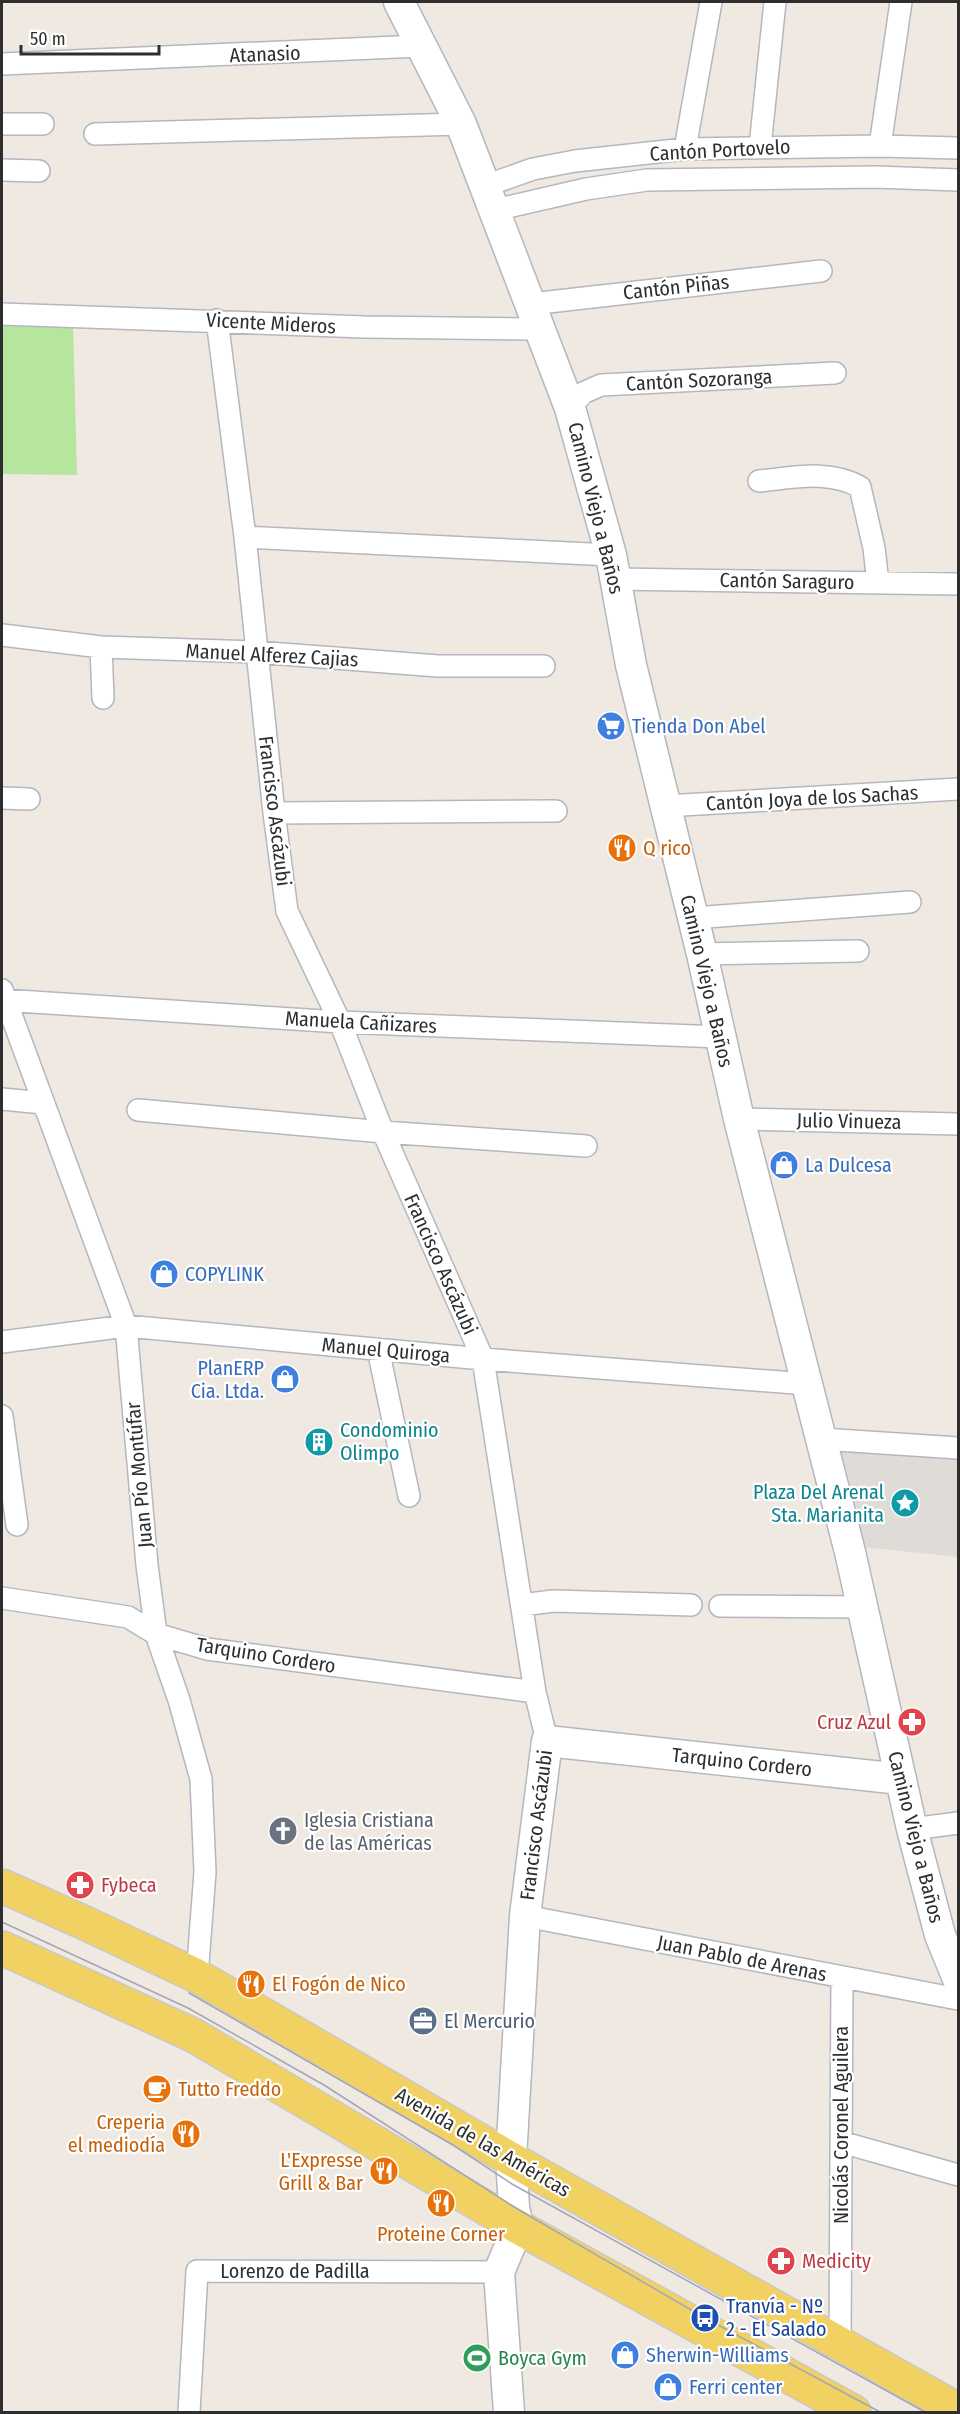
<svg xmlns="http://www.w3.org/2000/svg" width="960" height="2414" font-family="'Fira Sans Condensed',sans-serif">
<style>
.green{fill:#b6e59e}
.plaza{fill:#dfdcd8}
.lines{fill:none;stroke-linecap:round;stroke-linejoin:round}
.street-casing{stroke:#b4b7c1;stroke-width:24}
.secondary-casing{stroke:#b4b7c1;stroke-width:33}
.primary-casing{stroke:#c9c9c9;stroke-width:36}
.street{stroke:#fff;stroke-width:21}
.secondary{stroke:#fff;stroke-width:30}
.primary{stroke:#f2d163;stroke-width:33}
.tram{stroke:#a3a6b8;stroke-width:1.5}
.labels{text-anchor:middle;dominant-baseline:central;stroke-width:4.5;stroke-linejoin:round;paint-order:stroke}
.street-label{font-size:20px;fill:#2e2e2e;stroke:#fff}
.shop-label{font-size:20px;fill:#366cbe;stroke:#fff;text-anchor:start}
.food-label{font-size:20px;fill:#c56008;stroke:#fff;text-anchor:start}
.culture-label{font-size:20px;fill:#0d838f;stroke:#fff;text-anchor:start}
.health-label{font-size:20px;fill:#be3a42;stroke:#fff;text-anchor:start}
.worship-label{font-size:20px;fill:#5b616d;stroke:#fff;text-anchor:start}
.service-label{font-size:20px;fill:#4e5e75;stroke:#fff;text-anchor:start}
.transit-label{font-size:20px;fill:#164399;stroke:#fff;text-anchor:start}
.leisure-label{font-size:20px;fill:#27864d;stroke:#fff;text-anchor:start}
</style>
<rect width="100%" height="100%" fill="#efe9e1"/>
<path class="green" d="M 2,325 L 73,325 L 77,475 L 2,474 Z"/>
<path class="plaza" d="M 838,1451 L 958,1460 L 958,1557 L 862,1547 Z"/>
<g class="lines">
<g class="street-casing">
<path id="street" d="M 2,64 L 420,46
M 2,124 L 43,124
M 95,134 L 461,124
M 880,146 L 901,2
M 760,147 L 775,2
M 685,149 L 711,2
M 2,170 L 39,171
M 485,186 L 533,169 L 575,161 L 685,149 L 880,146 L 958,148
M 495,210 L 586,189 L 647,180 L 875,177 L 958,180
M 531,304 L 821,271
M 2,314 L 365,327 L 540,329
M 217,320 L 245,537 L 274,813 L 287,911 L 340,1022 L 383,1132 L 483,1359 L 535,1692 L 547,1741
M 570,408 L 583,393 L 601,385 L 835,373
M 759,481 C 792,478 829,469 860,487 L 874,548 L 878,583
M 245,537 L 611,555
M 616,579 L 958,584
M 2,635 L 101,647 L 256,652 L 438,666 L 544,666
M 101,647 L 103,698
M 2,798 L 29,799
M 665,806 L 958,789
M 274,813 L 556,811
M 693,918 L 910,902
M 702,954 L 858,951
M 2,990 L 126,1326 L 147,1565 L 156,1634 L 179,1700 L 201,1779 L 205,1872 L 197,1976
M 2,1000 L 340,1022 L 720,1037
M 2,1099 L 43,1103
M 138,1110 L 383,1132 L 586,1146
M 739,1119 L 958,1124
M 2,1342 L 126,1326 L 483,1359 L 807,1384
M 378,1349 L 409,1496
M 2,1416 L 17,1525
M 822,1439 L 958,1448
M 2,1598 L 128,1617 L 156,1634 L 207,1649 L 535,1692
M 522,1605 L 553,1601 L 691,1605
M 720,1606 L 863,1607
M 912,1829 L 958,1823
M 525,1916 L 958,1999
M 841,2142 L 958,2175
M 840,2344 L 842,1977
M 189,2412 L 197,2271 L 499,2272"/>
</g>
<g class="secondary-casing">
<path id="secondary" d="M 399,2 L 461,124 L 570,408 L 611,555 L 631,665 L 702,954 L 739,1119 L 850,1552 L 912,1829 L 940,1935 L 958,1979
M 509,2412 L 499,2272 L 518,2227 L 514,2207 L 511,2159 L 525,1916 L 547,1741 L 901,1779"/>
</g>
<g class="primary-casing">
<path id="primary" d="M 2,1886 L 85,1923 L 197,1976 L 511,2159 L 958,2410
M 2,1948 L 193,2035 L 518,2227 L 854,2412"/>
</g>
<use href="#street" class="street"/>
<use href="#secondary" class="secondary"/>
<use href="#primary" class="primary"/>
<path class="tram" d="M 2,1922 L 188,2008 L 324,2085 L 514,2207 L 705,2318 L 880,2412
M 189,1993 L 453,2145 L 512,2184 L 925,2412"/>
</g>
<defs>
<g id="supermarket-disc" transform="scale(1.5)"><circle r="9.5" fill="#3f7fe0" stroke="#fff"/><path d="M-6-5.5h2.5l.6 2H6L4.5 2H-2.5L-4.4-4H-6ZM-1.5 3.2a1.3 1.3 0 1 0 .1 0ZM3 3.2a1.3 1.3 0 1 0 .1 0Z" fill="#fff"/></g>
<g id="restaurant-disc" transform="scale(1.5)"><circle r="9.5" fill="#e8710a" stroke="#fff"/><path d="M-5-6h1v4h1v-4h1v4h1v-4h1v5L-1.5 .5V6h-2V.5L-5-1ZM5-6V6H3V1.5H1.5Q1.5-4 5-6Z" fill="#fff"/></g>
<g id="shop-disc" transform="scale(1.5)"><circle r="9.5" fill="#3f7fe0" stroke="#fff"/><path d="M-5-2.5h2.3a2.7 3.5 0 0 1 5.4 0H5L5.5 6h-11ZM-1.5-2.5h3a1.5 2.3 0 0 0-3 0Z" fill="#fff"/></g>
<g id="building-disc" transform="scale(1.5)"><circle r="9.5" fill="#0f9aa8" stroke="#fff"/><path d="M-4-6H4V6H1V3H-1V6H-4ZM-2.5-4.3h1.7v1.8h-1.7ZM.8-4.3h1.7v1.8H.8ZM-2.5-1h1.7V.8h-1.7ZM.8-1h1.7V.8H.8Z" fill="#fff"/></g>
<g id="sight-disc" transform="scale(1.5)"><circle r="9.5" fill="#0f9aa8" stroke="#fff"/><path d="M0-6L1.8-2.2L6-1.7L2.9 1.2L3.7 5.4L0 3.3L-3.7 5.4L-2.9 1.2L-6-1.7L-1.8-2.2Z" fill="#fff"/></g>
<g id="pharmacy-disc" transform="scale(1.5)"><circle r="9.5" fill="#e0444e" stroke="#fff"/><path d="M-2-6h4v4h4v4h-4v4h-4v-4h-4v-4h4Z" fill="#fff"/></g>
<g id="church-disc" transform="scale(1.5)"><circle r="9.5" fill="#6b7280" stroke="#fff"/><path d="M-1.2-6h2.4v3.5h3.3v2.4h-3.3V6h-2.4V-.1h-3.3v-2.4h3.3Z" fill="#fff"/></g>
<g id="office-disc" transform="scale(1.5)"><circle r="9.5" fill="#5c6f8a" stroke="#fff"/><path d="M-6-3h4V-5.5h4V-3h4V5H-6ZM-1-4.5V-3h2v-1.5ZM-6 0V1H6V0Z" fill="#fff"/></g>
<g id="cafe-disc" transform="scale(1.5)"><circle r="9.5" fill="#e8710a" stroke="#fff"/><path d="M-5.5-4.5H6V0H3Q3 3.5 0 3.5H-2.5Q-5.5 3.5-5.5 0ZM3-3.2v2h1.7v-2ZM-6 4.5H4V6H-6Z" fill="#fff"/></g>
<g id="bus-disc" transform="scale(1.5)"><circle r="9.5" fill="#1a4fb4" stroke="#fff"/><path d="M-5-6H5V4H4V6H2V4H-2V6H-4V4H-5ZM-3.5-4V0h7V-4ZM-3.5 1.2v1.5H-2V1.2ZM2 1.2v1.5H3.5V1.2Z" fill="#fff"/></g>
<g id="stadium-disc" transform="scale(1.5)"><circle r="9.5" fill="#2e9e5b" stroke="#fff"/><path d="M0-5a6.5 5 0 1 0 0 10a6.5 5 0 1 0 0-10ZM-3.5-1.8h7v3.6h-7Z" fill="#fff"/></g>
</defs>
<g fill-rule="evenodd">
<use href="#supermarket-disc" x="611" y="726"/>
<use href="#restaurant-disc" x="622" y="848"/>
<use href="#shop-disc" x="784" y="1165"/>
<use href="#shop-disc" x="164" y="1274"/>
<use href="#shop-disc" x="285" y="1379"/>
<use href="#building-disc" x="319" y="1442"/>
<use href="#sight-disc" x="905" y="1503"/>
<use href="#pharmacy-disc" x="912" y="1722"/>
<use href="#church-disc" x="283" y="1831"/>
<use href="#pharmacy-disc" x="80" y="1885"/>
<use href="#restaurant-disc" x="251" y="1984"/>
<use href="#office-disc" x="423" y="2021"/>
<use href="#cafe-disc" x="157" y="2089"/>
<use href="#restaurant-disc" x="186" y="2134"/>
<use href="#restaurant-disc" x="384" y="2171"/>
<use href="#restaurant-disc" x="441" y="2203"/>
<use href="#pharmacy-disc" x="781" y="2261"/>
<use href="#bus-disc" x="705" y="2318"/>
<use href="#shop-disc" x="625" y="2355"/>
<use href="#stadium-disc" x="477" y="2358"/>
<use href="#shop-disc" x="668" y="2387"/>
</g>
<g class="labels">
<g class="street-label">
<text transform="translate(265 54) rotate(-2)">Atanasio</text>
<text transform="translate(720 150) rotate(-3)">Cantón Portovelo</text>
<text transform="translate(676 287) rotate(-6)">Cantón Piñas</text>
<text transform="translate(271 323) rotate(3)">Vicente Mideros</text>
<text transform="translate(699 380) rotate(-3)">Cantón Sozoranga</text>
<text transform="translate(596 508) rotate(76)">Camino Viejo a Baños</text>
<text transform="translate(787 581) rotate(1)">Cantón Saraguro</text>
<text transform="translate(272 655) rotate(3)">Manuel Alferez Cajias</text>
<text transform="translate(812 798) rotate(-3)">Cantón Joya de los Sachas</text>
<text transform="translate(275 811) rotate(83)">Francisco Ascázubi</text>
<text transform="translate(707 981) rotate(77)">Camino Viejo a Baños</text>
<text transform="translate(361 1022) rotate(3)">Manuela Cañizares</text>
<text transform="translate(849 1121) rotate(1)">Julio Vinueza</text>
<text transform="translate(441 1264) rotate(66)">Francisco Ascázubi</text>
<text transform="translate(386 1350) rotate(5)">Manuel Quiroga</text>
<text transform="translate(139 1475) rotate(-95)">Juan Pío Montúfar</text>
<text transform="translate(266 1655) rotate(9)">Tarquino Cordero</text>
<text transform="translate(742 1762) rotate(6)">Tarquino Cordero</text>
<text transform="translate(536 1825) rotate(-83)">Francisco Ascázubi</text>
<text transform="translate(916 1837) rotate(76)">Camino Viejo a Baños</text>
<text transform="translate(742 1958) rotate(11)">Juan Pablo de Arenas</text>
<text transform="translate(841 2125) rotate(-90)">Nicolás Coronel Aguilera</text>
<text transform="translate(483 2142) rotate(30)">Avenida de las Américas</text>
<text x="295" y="2271">Lorenzo de Padilla</text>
</g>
<g class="shop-label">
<text x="632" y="726">Tienda Don Abel</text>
<text x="805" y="1165">La Dulcesa</text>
<text x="185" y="1274">COPYLINK</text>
<text x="264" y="1368" text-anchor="end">PlanERP<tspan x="264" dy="23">Cia. Ltda.</tspan></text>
<text x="646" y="2355">Sherwin-Williams</text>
<text x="689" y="2387">Ferri center</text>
</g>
<g class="food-label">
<text x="643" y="848">Q rico</text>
<text x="272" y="1984">El Fogón de Nico</text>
<text x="178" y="2089">Tutto Freddo</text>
<text x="165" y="2122" text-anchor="end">Creperia<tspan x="165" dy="23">el mediodía</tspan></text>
<text x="363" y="2160" text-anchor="end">L'Expresse<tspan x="363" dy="23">Grill &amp; Bar</tspan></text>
<text x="441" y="2234" text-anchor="middle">Proteine Corner</text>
</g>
<g class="culture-label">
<text x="340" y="1430">Condominio<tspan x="340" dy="23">Olimpo</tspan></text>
<text x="884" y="1492" text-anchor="end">Plaza Del Arenal<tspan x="884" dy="23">Sta. Marianita</tspan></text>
</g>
<g class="health-label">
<text x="891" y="1722" text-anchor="end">Cruz Azul</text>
<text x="101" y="1885">Fybeca</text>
<text x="802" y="2261">Medicity</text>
</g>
<g class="worship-label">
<text x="304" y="1820">Iglesia Cristiana<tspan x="304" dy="23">de las Américas</tspan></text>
</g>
<g class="service-label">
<text x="444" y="2021">El Mercurio</text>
</g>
<g class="transit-label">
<text x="726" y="2306">Tranvía - Nº<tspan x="726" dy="23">2 - El Salado</tspan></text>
</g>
<g class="leisure-label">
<text x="498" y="2358">Boyca Gym</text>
</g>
</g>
<rect width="960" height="2414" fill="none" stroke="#2e2e2e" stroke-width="6"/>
<path d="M21 45v9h138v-9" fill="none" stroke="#2e2e2e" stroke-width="3"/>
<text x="30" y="45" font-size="18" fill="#2e2e2e" stroke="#ffffff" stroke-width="4.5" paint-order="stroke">50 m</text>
</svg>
